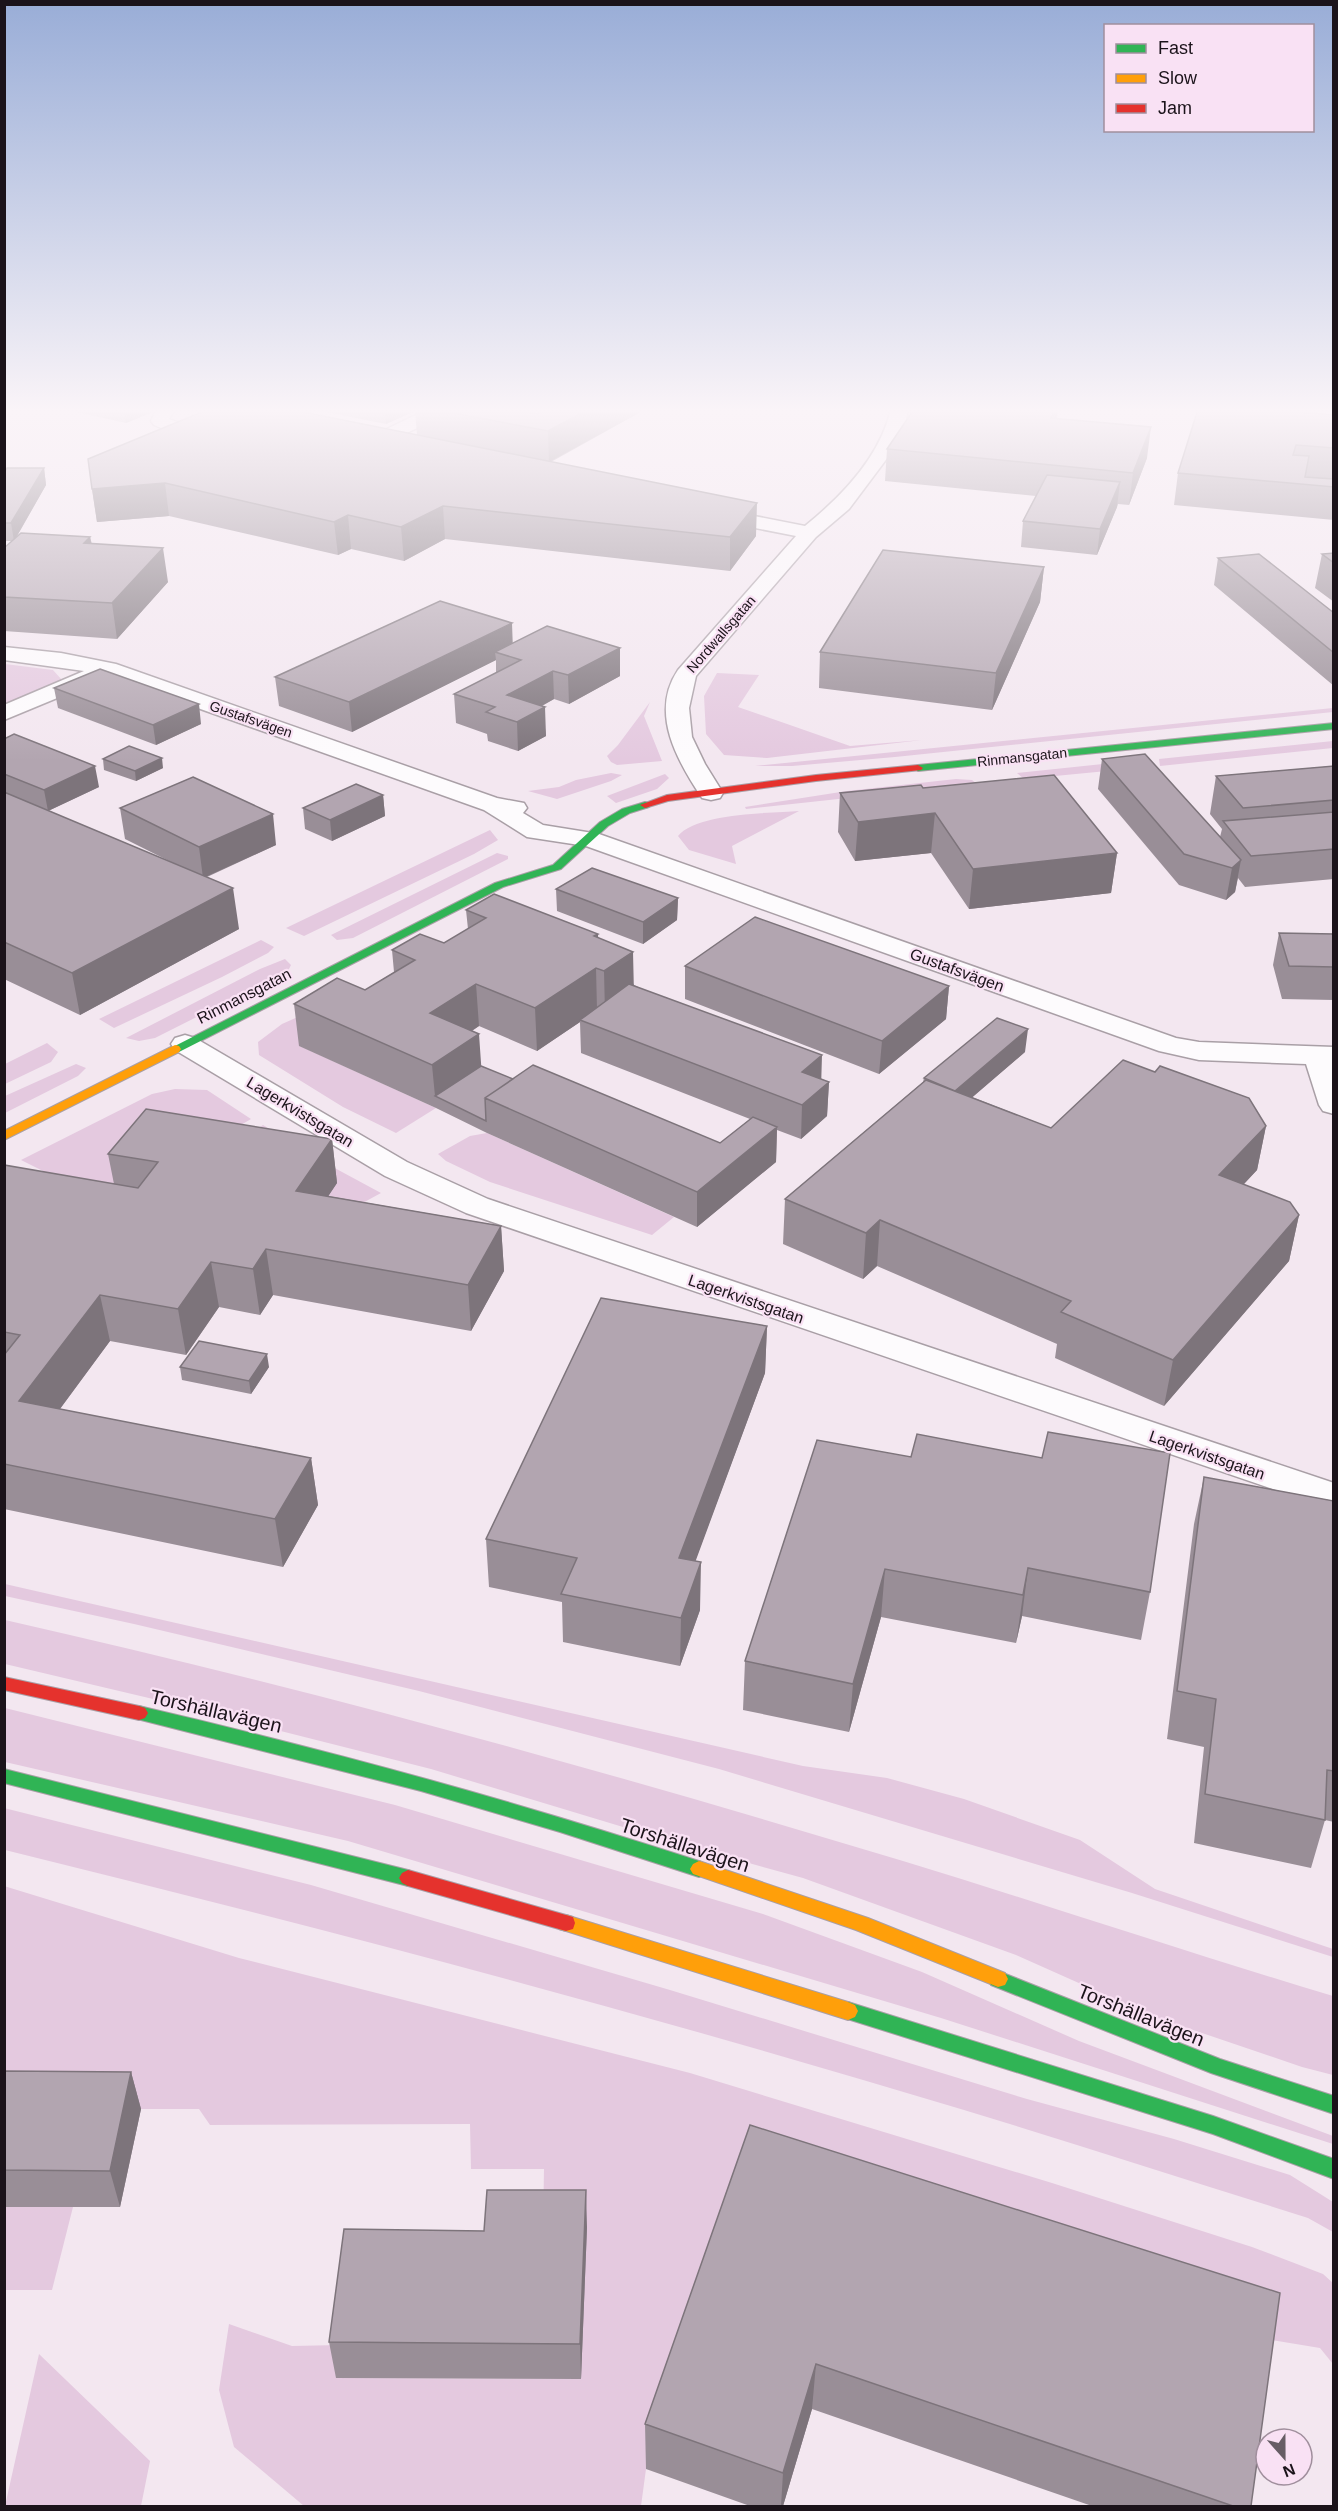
<svg xmlns="http://www.w3.org/2000/svg" width="1338" height="2511" font-family="Arial,sans-serif">
<style>
.green{fill:#e4c9df}
.lines{fill:none;stroke-linecap:round;stroke-linejoin:round}
.street-casing{stroke:#a99fa6;stroke-width:3}
.fast-casing{stroke:#a99fa6;stroke-width:2}
.slow-casing{stroke:#a99fa6;stroke-width:2}
.jam-casing{stroke:#a99fa6;stroke-width:2}
.street{fill:#fdfbfd;fill-rule:evenodd}
.fast{fill:#30b455;fill-rule:evenodd}
.slow{fill:#ff9f0a;fill-rule:evenodd}
.jam{fill:#e5322d;fill-rule:evenodd}
.wall{fill:#998e97;fill-rule:evenodd}
.shaded-wall{fill:#7d747b}
.building{fill:#b2a5b0;stroke:#7d747b;stroke-width:1.5}
.labels{text-anchor:middle;dominant-baseline:central;stroke-width:4.5;stroke-linejoin:round;paint-order:stroke}
.far-street-label{font-size:14px;fill:#1b131a;stroke:#f9e1f4}
.street-label{font-size:16px;fill:#1b131a;stroke:#f9e1f4}
.near-street-label{font-size:20px;fill:#1b131a;stroke:#f9e1f4}
</style>
<rect width="100%" height="100%" fill="#f3e7f0"/>
<path class="green" d="M 5,664 L 53,670 L 62,680 L 5,704 Z
M 717,673 L 759,675 L 738,707 L 850,746 L 922,740 L 767,758 L 724,755 L 706,734 L 704,696 Z
M 650,702 L 644,716 L 662,761 L 617,765 L 611,762 L 607,756 L 618,745 Z
M 1333,708 L 1333,712 L 895,757 L 792,766 L 755,766 Z
M 1333,741 L 1333,748 L 1160,766 L 1159,759 Z
M 1122,762 L 1138,768 L 1024,779 L 1017,773 Z
M 611,773 L 622,775 L 611,781 L 557,799 L 528,791 L 559,787 L 576,780 Z
M 665,774 L 669,778 L 657,789 L 616,803 L 607,796 Z
M 956,779 L 972,780 L 977,784 L 746,809 L 745,807 L 847,791 Z
M 799,811 L 732,846 L 736,864 L 689,850 L 678,836 C 696,813 771,813 799,811 Z
M 490,830 L 498,840 L 474,854 L 304,936 L 286,928 Z
M 497,853 L 508,856 L 508,859 L 353,938 L 337,940 L 331,935 Z
M 261,940 L 274,947 L 268,953 L 222,977 L 114,1028 L 99,1019 Z
M 285,959 L 291,965 L 288,971 L 155,1038 L 139,1041 L 126,1038 L 260,969 Z
M 318,1008 L 300,1046 L 436,1108 L 396,1133 L 343,1107 L 259,1055 L 258,1042 L 282,1024 Z
M 47,1043 L 58,1052 L 51,1062 L 5,1084 L 5,1064 Z
M 76,1064 L 86,1068 L 78,1076 L 5,1113 L 5,1096 Z
M 175,1089 L 207,1090 L 251,1119 L 117,1198 L 11,1209 L 43,1171 L 21,1160 L 152,1094 Z
M 263,1125 L 318,1159 L 381,1193 L 302,1236 L 336,1183 L 238,1141 Z
M 487,1133 L 674,1217 L 652,1235 L 490,1182 L 446,1161 L 438,1154 L 470,1136 Z
M 5,1584 L 803,1766 L 887,1778 L 964,1799 L 1080,1840 L 1155,1889 L 1333,1949 L 1333,1957 L 1132,1893 L 719,1769 L 419,1691 L 134,1624 L 5,1596 Z
M 5,1620 C 307,1688 606,1771 903,1861 C 1047,1905 1189,1953 1333,1996 L 1333,2075 L 1302,2067 L 1155,2017 L 1016,1955 L 803,1878 L 666,1840 L 431,1769 L 170,1703 L 5,1664 Z
M 5,1708 L 395,1805 L 763,1914 L 922,1972 L 1079,2041 L 1333,2136 L 1333,2144 L 941,2018 L 348,1841 L 5,1762 Z
M 4,1808 L 311,1885 L 670,1990 L 1027,2099 L 1174,2139 L 1290,2175 L 1333,2202 L 1333,2232 L 1308,2218 C 1194,2182 1079,2145 964,2110 C 647,2014 326,1929 5,1850 Z
M 4,1886 L 239,1958 L 690,2073 L 1052,2183 L 1252,2247 L 1323,2274 L 1333,2283 L 1333,2364 L 1320,2348 L 1265,2339 L 748,2172 L 646,2469 L 641,2506 L 304,2506 L 234,2447 L 219,2390 L 229,2324 L 292,2346 L 340,2345 L 336,2378 L 581,2379 L 543,2227 L 544,2169 L 471,2169 L 470,2124 L 210,2125 L 199,2109 L 5,2109 Z
M 5,2207 L 73,2207 L 52,2290 L 5,2290 Z
M 39,2354 L 150,2461 L 141,2506 L 5,2506 Z"/>
<g class="lines">
<g class="street-casing">
<path id="street" d="M 156,409 L 175,409 L 169,419 C 189,428 216,426 234,415 L 235,409 L 251,409 L 252,417 C 233,442 178,436 154,425 L 151,421 Z
M 428,409 L 450,409 L 448,413 L 376,448 L 364,448 L 361,444 L 364,440 Z
M 891,409 L 908,409 L 905,426 L 888,457 L 849,509 L 816,537 L 696,676 L 689,708 L 692,737 L 705,764 L 723,793 L 720,798 L 711,800 L 702,798 C 678,762 649,713 678,670 L 796,536 L 714,520 L 707,518 L 705,514 L 707,510 L 714,508 L 805,526 C 842,496 880,457 891,409 Z
M 4,647 L 61,653 L 116,664 L 497,798 L 524,803 L 527,808 L 523,813 L 543,825 L 599,834 L 1176,1038 L 1199,1042 L 1334,1047 L 1334,1114 L 1323,1111 L 1319,1105 L 1306,1064 L 1199,1060 L 1159,1051 L 586,846 L 527,837 L 484,810 L 105,675 L 103,679 L 4,720 L 4,705 L 84,671 L 4,660 Z
M 185,1035 L 195,1038 L 407,1162 L 488,1199 L 1334,1483 L 1334,1510 L 466,1213 L 385,1176 L 175,1050 L 171,1044 L 175,1038 Z"/>
</g>
<g class="fast-casing">
<path id="fast" d="M 1334,723 L 1334,729 L 918,771 L 913,768 L 918,765 Z
M 645,802 L 649,803 L 649,807 L 630,813 L 608,826 L 561,869 L 503,887 L 179,1052 L 171,1052 L 169,1049 L 495,883 L 553,865 L 600,822 L 622,809 Z
M 139,1706 C 328,1750 515,1801 699,1861 L 705,1864 L 708,1869 L 705,1874 L 699,1877 L 560,1832 L 421,1791 L 133,1718 L 130,1713 L 133,1708 Z
M 4,1769 L 408,1870 L 414,1873 L 417,1878 L 414,1883 L 408,1886 L 4,1783 Z
M 998,1971 L 1220,2059 L 1334,2096 L 1334,2114 L 1211,2073 L 991,1985 L 988,1979 L 991,1973 Z
M 848,2002 L 1213,2116 L 1334,2159 L 1334,2179 L 1213,2134 L 841,2017 L 838,2011 L 841,2005 Z"/>
</g>
<g class="slow-casing">
<path id="slow" d="M 175,1045 L 179,1046 L 181,1049 L 179,1052 L 4,1140 L 4,1131 Z
M 699,1861 L 868,1918 L 1005,1973 L 1008,1979 L 1005,1985 L 998,1987 L 856,1930 L 693,1874 L 690,1869 L 693,1864 Z
M 566,1915 L 848,2002 L 855,2005 L 858,2011 L 855,2017 L 848,2020 L 566,1931 L 559,1929 L 557,1923 L 559,1917 Z"/>
</g>
<g class="jam-casing">
<path id="jam" d="M 918,765 L 923,768 L 921,770 L 816,781 L 668,801 L 645,808 L 640,805 L 667,795 L 816,775 Z
M 4,1677 L 139,1706 L 145,1708 L 148,1713 L 145,1718 L 139,1720 L 4,1690 Z
M 408,1870 L 566,1915 L 573,1917 L 575,1923 L 573,1929 L 566,1931 L 408,1886 L 402,1883 L 399,1878 L 402,1873 Z"/>
</g>
<use href="#street" class="street"/>
<use href="#fast" class="fast"/>
<use href="#slow" class="slow"/>
<use href="#jam" class="jam"/>
</g>
<path class="wall" d="M 63,409 L 160,409 L 126,423 Z
M 311,409 L 520,409 L 519,410 L 538,414 L 646,409 L 551,462 L 756,536 L 730,571 L 445,539 L 404,561 L 351,549 L 338,555 L 169,516 L 97,522 L 92,489 L 417,435 L 415,411 L 386,424 Z
M 1334,415 L 1334,520 L 1174,505 L 1178,473 Z
M 1057,418 L 1147,458 L 1129,505 L 1118,504 L 1117,507 L 1097,555 L 1021,547 L 1023,521 L 1036,496 L 885,481 L 887,449 Z
M 44,468 L 46,485 L 16,538 L 90,537 L 92,544 L 168,582 L 117,639 L 4,631 L 4,548 L 12,541 L 4,541 L 4,473 Z
M 1334,553 L 1334,602 L 1315,588 L 1322,554 Z
M 1218,558 L 1334,613 L 1334,686 L 1214,585 Z
M 1044,567 L 1040,602 L 992,710 L 819,688 L 820,652 Z
M 512,643 L 620,648 L 620,676 L 569,704 L 554,699 L 542,706 L 546,736 L 518,751 L 488,741 L 487,734 L 456,723 L 454,694 L 496,673 L 496,660 L 352,732 L 279,706 L 275,677 Z
M 54,688 L 201,724 L 156,745 L 58,708 Z
M 4,739 L 99,787 L 48,811 L 171,862 L 125,839 L 120,808 L 276,845 L 207,877 L 239,929 L 80,1015 L 4,979 Z
M 103,759 L 163,768 L 136,781 L 104,770 Z
M 1102,759 L 1220,837 L 1222,829 L 1210,814 L 1216,776 L 1334,766 L 1334,879 L 1245,887 L 1238,878 L 1235,892 L 1226,900 L 1179,885 L 1098,789 Z
M 840,793 L 1117,853 L 1111,893 L 969,909 L 931,853 L 855,861 L 838,832 Z
M 383,795 L 385,816 L 332,841 L 305,829 L 303,808 Z
M 556,889 L 678,898 L 677,920 L 643,944 L 557,911 Z
M 466,910 L 598,938 L 634,985 L 821,1079 L 829,1082 L 827,1116 L 801,1139 L 777,1130 L 776,1162 L 697,1227 L 487,1133 L 436,1108 L 299,1046 L 294,1004 L 365,990 L 394,972 L 392,950 L 444,943 L 468,929 ZM 580,1022 L 581,1053 L 750,1119 L 720,1143 L 513,1079 L 481,1066 L 472,1031 L 479,1026 L 537,1051 Z
M 1279,933 L 1334,934 L 1334,1000 L 1282,999 L 1273,965 Z
M 685,966 L 949,986 L 946,1019 L 879,1074 L 685,999 Z
M 1025,1052 L 972,1097 L 1051,1128 L 1266,1126 L 1257,1170 L 1244,1184 L 1299,1215 L 1289,1261 L 1164,1406 L 1055,1358 L 1057,1344 L 877,1266 L 863,1279 L 783,1244 L 785,1199 L 923,1082 L 924,1078 Z
M 332,1139 L 337,1183 L 328,1196 L 501,1226 L 504,1271 L 471,1331 L 273,1295 L 260,1315 L 219,1307 L 186,1355 L 110,1341 L 60,1409 L 311,1458 L 318,1505 L 283,1567 L 4,1509 L 4,1165 L 114,1184 L 108,1154 Z
M 767,1326 L 765,1373 L 695,1561 L 700,1610 L 680,1666 L 563,1642 L 562,1602 L 489,1587 L 486,1539 Z
M 180,1367 L 269,1367 L 251,1394 L 182,1380 Z
M 817,1440 L 1150,1592 L 1141,1640 L 1022,1616 L 1016,1643 L 881,1617 L 849,1732 L 743,1710 L 745,1661 Z
M 1204,1477 L 1334,1501 L 1334,1822 L 1325,1820 L 1311,1868 L 1194,1843 L 1204,1747 L 1167,1739 L 1194,1524 Z
M 4,2071 L 131,2072 L 141,2109 L 120,2207 L 4,2207 Z
M 750,2125 L 1251,2506 L 1092,2506 L 812,2409 L 783,2506 L 750,2506 L 646,2469 L 645,2424 Z
M 587,2227 L 581,2379 L 336,2378 L 329,2342 Z"/>
<path class="shaded-wall" d="M 124,409 L 160,409 L 126,423 Z
M 385,409 L 415,409 L 415,411 L 386,424 Z
M 589,409 L 646,409 L 549,462 L 548,431 Z
M 1055,409 L 1058,409 L 1055,433 L 1051,418 Z
M 1151,427 L 1147,458 L 1129,505 L 1133,473 Z
M 44,468 L 46,485 L 14,541 L 11,523 Z
M 1120,482 L 1117,507 L 1097,555 L 1100,529 Z
M 165,483 L 169,516 L 97,522 L 92,489 Z
M 757,503 L 756,536 L 730,571 L 730,537 Z
M 443,506 L 445,539 L 404,561 L 401,527 Z
M 348,515 L 351,549 L 338,555 L 334,522 Z
M 90,537 L 96,571 L 84,543 Z
M 163,548 L 168,582 L 117,639 L 112,603 Z
M 1044,567 L 1040,602 L 992,710 L 996,673 Z
M 512,623 L 513,651 L 495,652 L 496,660 L 352,732 L 349,702 Z
M 620,648 L 620,676 L 569,704 L 568,675 Z
M 553,671 L 554,699 L 514,721 L 507,695 Z
M 199,704 L 201,724 L 156,745 L 153,725 Z
M 545,707 L 546,736 L 518,751 L 517,722 Z
M 162,758 L 163,768 L 136,781 L 135,771 Z
M 95,766 L 99,787 L 48,811 L 44,790 Z
M 383,795 L 385,816 L 332,841 L 330,820 Z
M 935,813 L 931,853 L 855,861 L 858,822 Z
M 273,814 L 276,845 L 203,878 L 199,847 Z
M 1117,853 L 1111,893 L 969,909 L 973,869 Z
M 1241,860 L 1235,892 L 1226,900 L 1232,868 Z
M 233,888 L 239,929 L 80,1015 L 72,973 Z
M 678,898 L 677,920 L 643,944 L 643,922 Z
M 598,934 L 599,969 L 596,968 L 597,1010 L 580,1020 L 580,1022 L 537,1051 L 535,1008 L 594,936 Z
M 633,952 L 634,994 L 605,1013 L 604,971 Z
M 476,984 L 479,1026 L 433,1056 L 430,1013 Z
M 949,986 L 946,1019 L 879,1074 L 882,1041 Z
M 1028,1029 L 1025,1052 L 953,1114 L 955,1091 Z
M 479,1034 L 482,1077 L 435,1096 L 432,1065 Z
M 822,1055 L 821,1089 L 802,1072 Z
M 829,1082 L 827,1116 L 801,1139 L 802,1105 Z
M 1266,1126 L 1257,1170 L 1211,1219 L 1219,1175 Z
M 777,1127 L 776,1162 L 697,1227 L 697,1192 Z
M 332,1139 L 337,1183 L 302,1236 L 296,1191 Z
M 1299,1215 L 1289,1261 L 1164,1406 L 1173,1360 Z
M 880,1220 L 877,1266 L 863,1279 L 866,1233 Z
M 501,1226 L 504,1271 L 471,1331 L 468,1285 Z
M 266,1249 L 273,1295 L 260,1315 L 253,1269 Z
M 211,1262 L 219,1307 L 186,1355 L 178,1309 Z
M 100,1295 L 110,1341 L 31,1448 L 19,1401 Z
M 767,1326 L 765,1373 L 679,1606 L 679,1558 Z
M 267,1354 L 269,1367 L 251,1394 L 249,1381 Z
M 311,1458 L 318,1505 L 283,1567 L 275,1519 Z
M 701,1562 L 700,1610 L 680,1666 L 681,1618 Z
M 1028,1568 L 1022,1616 L 1016,1643 L 1023,1595 Z
M 885,1569 L 881,1617 L 849,1732 L 853,1684 Z
M 131,2072 L 141,2109 L 120,2207 L 110,2171 Z
M 586,2190 L 587,2227 L 581,2379 L 580,2344 Z
M 816,2364 L 812,2409 L 783,2506 L 781,2506 L 783,2473 Z"/>
<path class="building" d="M 209,409 L 288,409 L 757,503 L 730,537 L 443,506 L 401,527 L 348,515 L 334,522 L 165,483 L 92,489 L 88,459 Z
M 432,409 L 514,409 L 538,414 L 546,409 L 589,409 L 548,431 Z
M 914,409 L 1055,409 L 1051,418 L 1151,427 L 1133,473 L 887,449 Z
M 1198,409 L 1265,409 L 1334,415 L 1334,448 L 1296,445 L 1293,455 L 1309,456 L 1305,477 L 1334,479 L 1334,487 L 1178,473 Z
M 7,468 L 44,468 L 11,523 L 4,523 L 4,473 Z
M 1047,475 L 1120,482 L 1100,529 L 1023,521 Z
M 21,533 L 90,537 L 84,543 L 163,548 L 112,603 L 4,597 L 4,548 Z
M 883,550 L 1044,567 L 996,673 L 820,652 Z
M 1334,553 L 1334,563 L 1322,554 Z
M 1259,554 L 1334,613 L 1334,653 L 1218,558 Z
M 440,601 L 512,623 L 349,702 L 275,677 Z
M 547,626 L 620,648 L 568,675 L 553,671 L 507,695 L 545,707 L 517,722 L 486,712 L 495,707 L 454,694 L 521,660 L 495,652 Z
M 100,669 L 199,704 L 153,725 L 54,688 Z
M 14,734 L 95,766 L 44,790 L 4,774 L 4,739 Z
M 129,746 L 162,758 L 135,771 L 103,759 Z
M 1145,754 L 1241,860 L 1232,868 L 1184,854 L 1102,759 Z
M 1334,766 L 1334,800 L 1243,808 L 1216,776 Z
M 1054,775 L 1117,853 L 973,869 L 935,813 L 858,822 L 840,793 L 921,785 L 923,788 Z
M 193,777 L 273,814 L 199,847 L 120,808 Z
M 356,784 L 383,795 L 330,820 L 303,808 Z
M 4,792 L 233,888 L 72,973 L 4,942 Z
M 1334,812 L 1334,849 L 1251,856 L 1223,821 Z
M 592,868 L 678,898 L 643,922 L 556,889 Z
M 494,894 L 598,934 L 594,936 L 633,952 L 604,971 L 596,968 L 535,1008 L 476,984 L 430,1013 L 479,1034 L 432,1065 L 294,1004 L 337,978 L 365,990 L 415,960 L 392,950 L 420,934 L 444,943 L 486,918 L 466,910 Z
M 755,917 L 949,986 L 882,1041 L 685,966 Z
M 1279,933 L 1334,934 L 1334,967 L 1289,966 Z
M 629,984 L 822,1055 L 802,1072 L 829,1082 L 802,1105 L 580,1020 Z
M 997,1018 L 1028,1029 L 955,1091 L 924,1078 Z
M 1123,1060 L 1155,1072 L 1160,1066 L 1249,1098 L 1266,1126 L 1219,1175 L 1290,1202 L 1299,1215 L 1173,1360 L 1061,1312 L 1071,1301 L 880,1220 L 866,1233 L 785,1199 L 926,1080 L 1051,1128 Z
M 533,1065 L 720,1143 L 753,1117 L 777,1127 L 697,1192 L 485,1098 Z
M 481,1066 L 513,1079 L 485,1098 L 486,1121 L 435,1096 Z
M 146,1109 L 332,1139 L 296,1191 L 501,1226 L 468,1285 L 266,1249 L 253,1269 L 211,1262 L 178,1309 L 100,1295 L 19,1401 L 311,1458 L 275,1519 L 4,1464 L 4,1355 L 20,1335 L 4,1332 L 4,1165 L 138,1188 L 158,1162 L 108,1154 Z
M 601,1298 L 767,1326 L 679,1558 L 701,1562 L 681,1618 L 561,1594 L 577,1558 L 486,1539 Z
M 199,1341 L 267,1354 L 249,1381 L 180,1367 Z
M 1048,1432 L 1170,1453 L 1150,1592 L 1028,1568 L 1023,1595 L 885,1569 L 853,1684 L 745,1661 L 817,1440 L 911,1457 L 917,1434 L 1042,1458 Z
M 1204,1477 L 1334,1501 L 1334,1771 L 1327,1770 L 1325,1820 L 1205,1794 L 1216,1699 L 1177,1691 Z
M 4,2071 L 131,2072 L 110,2171 L 4,2170 Z
M 750,2125 L 1280,2293 L 1251,2506 L 1233,2506 L 816,2364 L 783,2473 L 645,2424 Z
M 487,2190 L 586,2190 L 580,2344 L 329,2342 L 344,2229 L 484,2231 Z"/>
<linearGradient id="sky" x2="0" y2="1"><stop stop-color="#99add7"/><stop offset="0.54" stop-color="#faf4f8"/><stop offset="1" stop-color="#faf4f8" stop-opacity="0"/></linearGradient>
<rect width="1338" height="761" fill="url(#sky)"/>
<g class="labels">
<g class="far-street-label">
<text transform="translate(721 634) rotate(-49)">Nordwallsgatan</text>
<text transform="translate(251 719) rotate(19)">Gustafsvägen</text>
<text transform="translate(1022 757) rotate(-6)">Rinmansgatan</text>
</g>
<g class="street-label">
<text transform="translate(957 970) rotate(20)">Gustafsvägen</text>
<text transform="translate(244 996) rotate(-27)">Rinmansgatan</text>
<text transform="translate(300 1112) rotate(31)">Lagerkvistsgatan</text>
<text transform="translate(746 1299) rotate(19)">Lagerkvistsgatan</text>
<text transform="translate(1207 1455) rotate(19)">Lagerkvistsgatan</text>
</g>
<g class="near-street-label">
<text transform="translate(216 1711) rotate(13)">Torshällavägen</text>
<text transform="translate(685 1845) rotate(18)">Torshällavägen</text>
<text transform="translate(1141 2015) rotate(22)">Torshällavägen</text>
</g>
</g>
<rect width="1338" height="2511" fill="none" stroke="#1b131a" stroke-width="12"/>
<rect x="1104" y="24" width="210" height="108" fill="#f9e1f4" stroke="#a08f9d" stroke-width="1.5"/>
<rect x="1116" y="44" width="30" height="9" fill="#30b455" stroke="#a08f9d" stroke-width="1.5"/>
<text x="1158" y="54" font-size="18" fill="#1b131a">Fast</text>
<rect x="1116" y="74" width="30" height="9" fill="#ff9f0a" stroke="#a08f9d" stroke-width="1.5"/>
<text x="1158" y="84" font-size="18" fill="#1b131a">Slow</text>
<rect x="1116" y="104" width="30" height="9" fill="#e5322d" stroke="#a08f9d" stroke-width="1.5"/>
<text x="1158" y="114" font-size="18" fill="#1b131a">Jam</text>
<g transform="translate(1284 2457) rotate(159)"><circle r="28" fill="#f9e1f4" stroke="#a08f9d" stroke-width="1.5"/>
<path d="M0-4.5L10 22L0 15L-10 22Z" fill="#675d65"/>
<text y="-9" font-size="16" font-weight="bold" text-anchor="middle" fill="#1b131a">N</text>
</g>
</svg>
